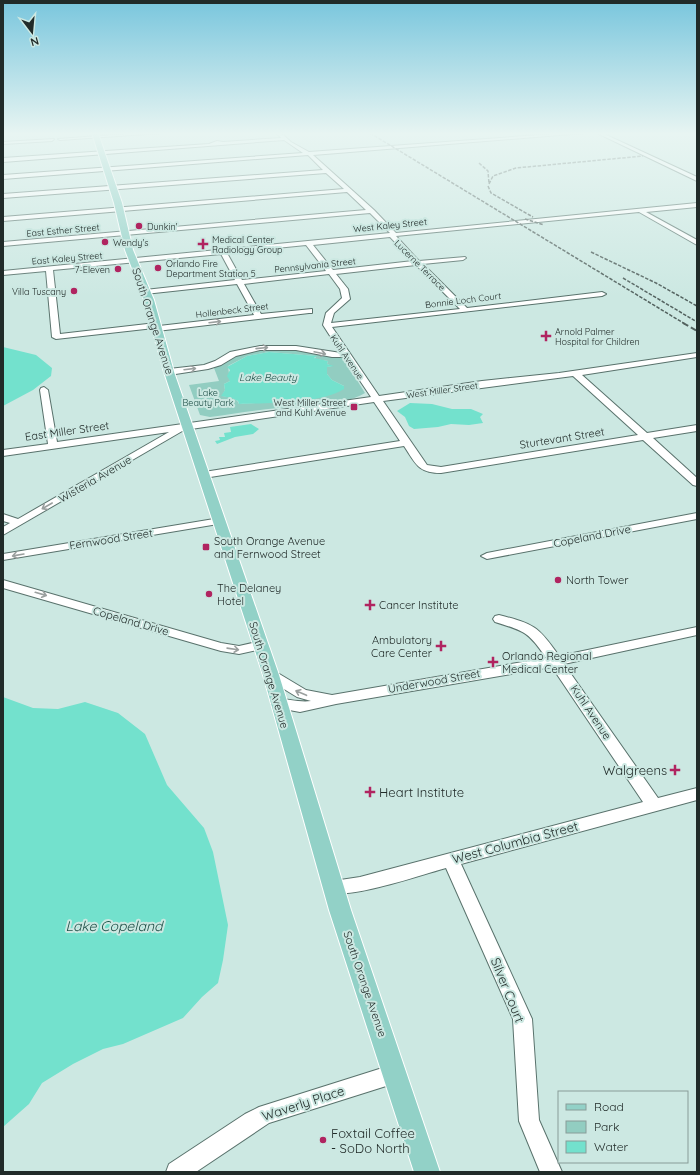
<svg xmlns="http://www.w3.org/2000/svg" width="700" height="1175" font-family="Quicksand,sans-serif">
<style>
.green{fill:#92cdc1;fill-rule:evenodd}
.water{fill:#73e1cd}
.lines{fill:none;stroke-linecap:round;stroke-linejoin:round}
.minor-casing{stroke:#59726c;stroke-width:2}
.major-casing{stroke:#fff;stroke-width:2}
.minor{fill:#fff;fill-rule:evenodd}
.major{fill:#92d1c7;fill-rule:evenodd}
.rail-far1{stroke:#53625f;stroke-width:1.5;stroke-dasharray:3.5 1.5;stroke-linecap:butt}
.rail{stroke:#53625f;stroke-width:2;stroke-dasharray:6 3;stroke-linecap:butt}
.oneway{stroke:#9ba09f}
.poi-dot{fill:#b02460;stroke:#cce8e2;stroke-width:1.5}
.labels{text-anchor:middle;dominant-baseline:central;stroke-width:4;stroke-linejoin:round;paint-order:stroke}
.far-street-label{font-size:9px;fill:#212b29;stroke:#cce8e2}
.far-poi-label{font-size:9px;fill:#212b29;stroke:#cce8e2;text-anchor:start}
.far-park-label{font-size:9px;fill:#1a4b43;stroke:#cce8e2}
.far-water-label{font-size:10px;font-style:italic;fill:#1e4e46;stroke:#cce8e2}
.street-label{font-size:11px;fill:#212b29;stroke:#cce8e2}
.poi-label{font-size:11px;fill:#212b29;stroke:#cce8e2;text-anchor:start}
.near-poi-label{font-size:13px;fill:#212b29;stroke:#cce8e2;text-anchor:start}
.near-street-label{font-size:13px;fill:#212b29;stroke:#cce8e2}
.near-water-label{font-size:14px;font-style:italic;fill:#1e4e46;stroke:#cce8e2}
</style>
<rect width="100%" height="100%" fill="#cce8e2"/>
<path class="green" d="M 271,349 L 291,350 L 343,358 L 365,393 C 341,407 306,405 278,408 C 255,410 233,414 210,417 L 200,415 L 189,385 L 219,381 L 214,368 L 243,353 ZM 269,352 L 316,356 L 315,359 L 328,361 L 327,364 L 332,366 L 327,367 L 327,374 L 332,380 L 344,386 L 306,400 L 239,404 C 237,397 228,397 222,396 L 225,390 L 224,384 L 230,381 L 228,366 L 247,356 Z"/>
<path class="water" d="M 3,347 L 36,355 L 52,368 L 51,376 L 33,390 L 3,406 Z
M 269,352 L 317,356 L 314,358 L 328,361 L 327,364 L 334,366 L 327,367 L 327,374 L 332,380 L 344,386 L 344,389 C 320,404 268,403 239,404 L 238,401 L 232,398 L 221,396 L 225,390 L 224,384 L 230,381 L 227,376 L 230,370 L 227,367 L 247,356 Z
M 410,403 L 432,404 L 452,409 L 471,409 L 483,414 L 480,417 L 483,423 L 469,425 L 451,424 L 438,427 L 414,429 L 409,426 L 405,417 L 397,411 Z
M 251,424 L 259,429 L 253,434 L 235,437 L 217,444 L 215,441 L 220,440 L 219,437 L 225,437 L 224,433 L 231,432 L 230,427 Z
M 3,697 L 33,708 L 58,709 L 85,702 L 118,713 L 145,734 L 167,785 L 204,828 L 213,852 L 228,925 L 223,960 L 218,983 L 202,997 L 183,1018 L 123,1044 L 103,1049 L 73,1064 L 42,1083 L 29,1104 L 3,1127 Z"/>
<g class="lines">
<g class="minor-casing">
<path id="minor" d="M 140,133 L 161,133 L 60,140 L 58,139 Z
M 277,133 L 281,133 L 291,142 L 309,152 L 567,133 L 584,133 L 313,155 L 374,210 L 396,233 L 697,203 L 697,207 L 646,212 L 697,240 L 697,245 L 639,212 L 396,236 L 419,261 L 465,257 L 466,258 L 463,260 L 423,264 L 467,308 L 602,292 L 606,294 L 602,296 L 332,327 L 379,396 L 482,381 L 559,373 L 697,353 L 697,357 L 582,375 L 647,433 L 697,425 L 697,431 L 653,438 L 697,478 L 697,486 L 693,485 L 643,440 L 441,473 C 418,473 416,464 404,446 L 204,478 L 199,475 L 204,472 L 400,441 L 374,402 L 184,430 L 3,535 L 3,527 L 10,523 L 3,521 L 3,514 L 18,519 L 169,432 L 3,456 L 3,450 L 48,444 L 40,390 L 41,388 L 44,387 L 48,390 L 57,442 L 371,397 L 344,357 L 332,357 L 296,350 L 260,350 L 236,356 L 221,365 L 208,369 L 169,375 L 165,372 L 169,369 L 204,365 L 215,361 L 230,352 L 260,346 L 296,346 L 341,353 L 323,325 L 326,313 L 342,298 L 340,289 L 329,274 L 244,284 L 261,314 L 312,309 L 312,313 L 309,313 L 157,331 L 154,331 L 154,328 L 56,339 L 52,337 L 46,271 L 3,275 L 3,271 L 390,233 L 370,213 L 3,246 L 3,242 L 366,210 L 347,192 L 3,221 L 3,217 L 344,189 L 326,173 L 3,198 L 3,194 L 323,170 L 308,155 L 3,179 L 3,175 L 303,153 L 284,140 L 3,162 L 3,158 L 209,144 L 217,141 L 223,142 L 281,138 ZM 390,237 L 413,261 L 333,270 L 313,245 ZM 306,245 L 326,271 L 242,280 L 227,253 ZM 221,254 L 235,280 L 145,290 L 141,292 L 145,294 L 237,284 L 254,315 L 159,326 L 159,323 L 156,323 L 60,334 L 53,270 ZM 416,265 L 460,309 L 331,323 L 334,313 L 350,299 L 348,289 L 336,274 ZM 573,376 L 638,435 L 441,467 L 427,465 L 383,401 Z
M 597,133 L 602,133 L 697,177 L 697,181 Z
M 54,139 L 52,141 L 3,144 L 3,142 Z
M 697,513 L 697,519 L 487,559 L 481,556 L 487,553 Z
M 220,518 L 224,519 L 225,521 L 224,523 L 3,560 L 3,554 Z
M 3,580 L 221,643 L 239,646 L 261,641 L 266,642 L 267,645 L 266,648 L 239,654 L 221,651 L 3,588 Z
M 499,615 C 534,624 538,626 559,656 L 697,627 L 697,635 L 564,664 L 658,798 L 697,788 L 697,800 L 461,864 L 532,1019 L 539,1120 L 562,1172 L 540,1172 L 519,1121 L 513,1019 L 446,868 C 421,875 349,900 327,892 L 325,887 L 327,882 L 360,877 L 643,802 L 552,667 L 336,704 L 300,712 L 273,707 L 271,703 L 273,699 C 282,697 298,703 311,701 L 297,697 L 266,678 L 264,675 L 266,672 L 276,672 L 306,690 L 332,695 L 546,658 C 529,632 524,631 495,622 L 493,619 L 495,616 Z
M 395,1064 L 402,1067 L 405,1074 L 402,1081 L 269,1123 L 196,1172 L 166,1172 L 169,1164 L 245,1114 L 259,1107 Z"/>
</g>
<g class="major-casing">
<path id="major" d="M 92,133 L 98,133 L 122,203 L 133,250 L 154,300 L 174,372 L 279,675 L 351,910 L 440,1172 L 414,1172 L 329,910 L 263,675 L 164,372 L 144,300 L 125,250 L 114,203 Z"/>
</g>
<use href="#minor" class="minor"/>
<use href="#major" class="major"/>
<path class="rail-far1" d="M 370,133 L 685,324
M 479,163 L 488,171 L 489,184
M 489,184 L 493,176 L 516,168 L 643,156
M 488,186 L 491,193 L 533,217
M 525,219 L 544,225
M 591,252 L 656,283 L 697,306
M 623,278 L 697,322"/>
<path class="rail" d="M 683,323 L 697,331"/>
</g>
<defs><path id="oneway-shaft" d="M-6 0H5M1.5-3L5.5 0L1.5 3" fill="none" stroke-width="1.6" stroke-linecap="round" stroke-linejoin="round"/></defs>
<g class="oneway">
<use href="#oneway-shaft" transform="translate(215 322) rotate(-7)"/>
<use href="#oneway-shaft" transform="translate(262 348) rotate(-6)"/>
<use href="#oneway-shaft" transform="translate(320 353) rotate(12)"/>
<use href="#oneway-shaft" transform="translate(190 369) rotate(-7)"/>
<use href="#oneway-shaft" transform="translate(47 506) rotate(150)"/>
<use href="#oneway-shaft" transform="translate(18 555) rotate(170)"/>
<use href="#oneway-shaft" transform="translate(41 594) rotate(16)"/>
<use href="#oneway-shaft" transform="translate(233 649) rotate(8)"/>
<use href="#oneway-shaft" transform="translate(301 693) rotate(-157)"/>
</g>
<linearGradient id="sky" x2="0" y2="1"><stop stop-color="#79c6dd"/><stop offset="0.45" stop-color="#e8f5f2"/><stop offset="1" stop-color="#e8f5f2" stop-opacity="0"/></linearGradient>
<rect width="700" height="297" fill="url(#sky)"/>
<g class="poi-dot">
<circle cx="139" cy="226" r="4"/>
<circle cx="105" cy="242" r="4"/>
<path d="M201 238h4v4h4v4h-4v4h-4v-4h-4v-4h4z"/>
<circle cx="158" cy="268" r="4"/>
<circle cx="118" cy="269" r="4"/>
<circle cx="74" cy="291" r="4"/>
<path d="M544 330h4v4h4v4h-4v4h-4v-4h-4v-4h4z"/>
<rect x="350" y="403" width="8" height="8" rx="2"/>
<rect x="202" y="543" width="8" height="8" rx="2"/>
<circle cx="558" cy="580" r="4"/>
<circle cx="209" cy="594" r="4"/>
<path d="M368 599h4v4h4v4h-4v4h-4v-4h-4v-4h4z"/>
<path d="M439 640h4v4h4v4h-4v4h-4v-4h-4v-4h4z"/>
<path d="M491 656h4v4h4v4h-4v4h-4v-4h-4v-4h4z"/>
<path d="M673 764h4v4h4v4h-4v4h-4v-4h-4v-4h4z"/>
<path d="M368 786h4v4h4v4h-4v4h-4v-4h-4v-4h4z"/>
<circle cx="323" cy="1140" r="4"/>
</g>
<g class="labels">
<g class="far-street-label">
<text transform="translate(390 225) rotate(-6)">West Kaley Street</text>
<text transform="translate(63 230) rotate(-5)">East Esther Street</text>
<text transform="translate(67 258) rotate(-5)">East Kaley Street</text>
<text transform="translate(315 265) rotate(-6)">Pennsylvania Street</text>
<text transform="translate(420 265) rotate(45)">Lucerne Terrace</text>
<text transform="translate(463 300) rotate(-7)">Bonnie Loch Court</text>
<text transform="translate(232 310) rotate(-7)">Hollenbeck Street</text>
<text transform="translate(347 357) rotate(56)">Kuhl Avenue</text>
<text transform="translate(442 390) rotate(-8)">West Miller Street</text>
</g>
<g class="far-poi-label">
<text x="147" y="226">Dunkin'</text>
<text x="212" y="239">Medical Center<tspan x="212" dy="10">Radiology Group</tspan></text>
<text x="113" y="242">Wendy's</text>
<text x="166" y="263">Orlando Fire<tspan x="166" dy="10">Department Station 5</tspan></text>
<text x="110" y="269" text-anchor="end">7-Eleven</text>
<text x="66" y="291" text-anchor="end">Villa Tuscany</text>
<text x="555" y="331">Arnold Palmer<tspan x="555" dy="10">Hospital for Children</tspan></text>
<text x="346" y="402" text-anchor="end">West Miller Street<tspan x="346" dy="10">and Kuhl Avenue</tspan></text>
</g>
<g class="far-park-label">
<text x="208" y="392">Lake<tspan x="208" dy="10">Beauty Park</tspan></text>
</g>
<g class="far-water-label">
<text x="268" y="377">Lake Beauty</text>
</g>
<g class="street-label">
<text transform="translate(153 321) rotate(72)">South Orange Avenue</text>
<text transform="translate(67 431) rotate(-8)">East Miller Street</text>
<text transform="translate(562 438) rotate(-9)">Sturtevant Street</text>
<text transform="translate(95 479) rotate(-30)">Wisteria Avenue</text>
<text transform="translate(592 536) rotate(-11)">Copeland Drive</text>
<text transform="translate(111 539) rotate(-9)">Fernwood Street</text>
<text transform="translate(131 621) rotate(16)">Copeland Drive</text>
<text transform="translate(269 675) rotate(73)">South Orange Avenue</text>
<text transform="translate(434 681) rotate(-10)">Underwood Street</text>
<text transform="translate(591 712) rotate(56)">Kuhl Avenue</text>
<text transform="translate(365 984) rotate(71)">South Orange Avenue</text>
</g>
<g class="poi-label">
<text x="214" y="541">South Orange Avenue<tspan x="214" dy="13">and Fernwood Street</tspan></text>
<text x="566" y="580">North Tower</text>
<text x="217" y="588">The Delaney<tspan x="217" dy="13">Hotel</tspan></text>
<text x="379" y="605">Cancer Institute</text>
<text x="432" y="640" text-anchor="end">Ambulatory<tspan x="432" dy="13">Care Center</tspan></text>
<text x="502" y="656">Orlando Regional<tspan x="502" dy="13">Medical Center</tspan></text>
</g>
<g class="near-poi-label">
<text x="667" y="770" text-anchor="end">Walgreens</text>
<text x="379" y="792">Heart Institute</text>
<text x="331" y="1133">Foxtail Coffee<tspan x="331" dy="15">- SoDo North</tspan></text>
</g>
<g class="near-street-label">
<text transform="translate(515 842) rotate(-15)">West Columbia Street</text>
<text transform="translate(508 990) rotate(68)">Silver Court</text>
<text transform="translate(303 1103) rotate(-18)">Waverly Place</text>
</g>
<g class="near-water-label">
<text x="114" y="926">Lake Copeland</text>
</g>
</g>
<rect width="700" height="1175" fill="none" stroke="#212b29" stroke-width="8"/>
<rect x="558" y="1091" width="130" height="72" fill="#cce8e2" stroke="#889c98"/>
<rect x="566" y="1104" width="20" height="6" fill="#92d1c7" stroke="#889c98"/>
<text x="594" y="1111" font-size="12" fill="#212b29">Road</text>
<rect x="566" y="1121" width="20" height="12" fill="#92cdc1" stroke="#889c98"/>
<text x="594" y="1131" font-size="12" fill="#212b29">Park</text>
<rect x="566" y="1141" width="20" height="12" fill="#73e1cd" stroke="#889c98"/>
<text x="594" y="1151" font-size="12" fill="#212b29">Water</text>
<g transform="translate(32 32) rotate(164)" stroke="#cce8e2" stroke-width="3" paint-order="stroke">
<path d="M0-3L7 15L0 10L-7 15Z" fill="#212b29"/>
<text y="-6" font-size="11" font-weight="bold" text-anchor="middle" fill="#212b29">N</text>
</g>
</svg>
